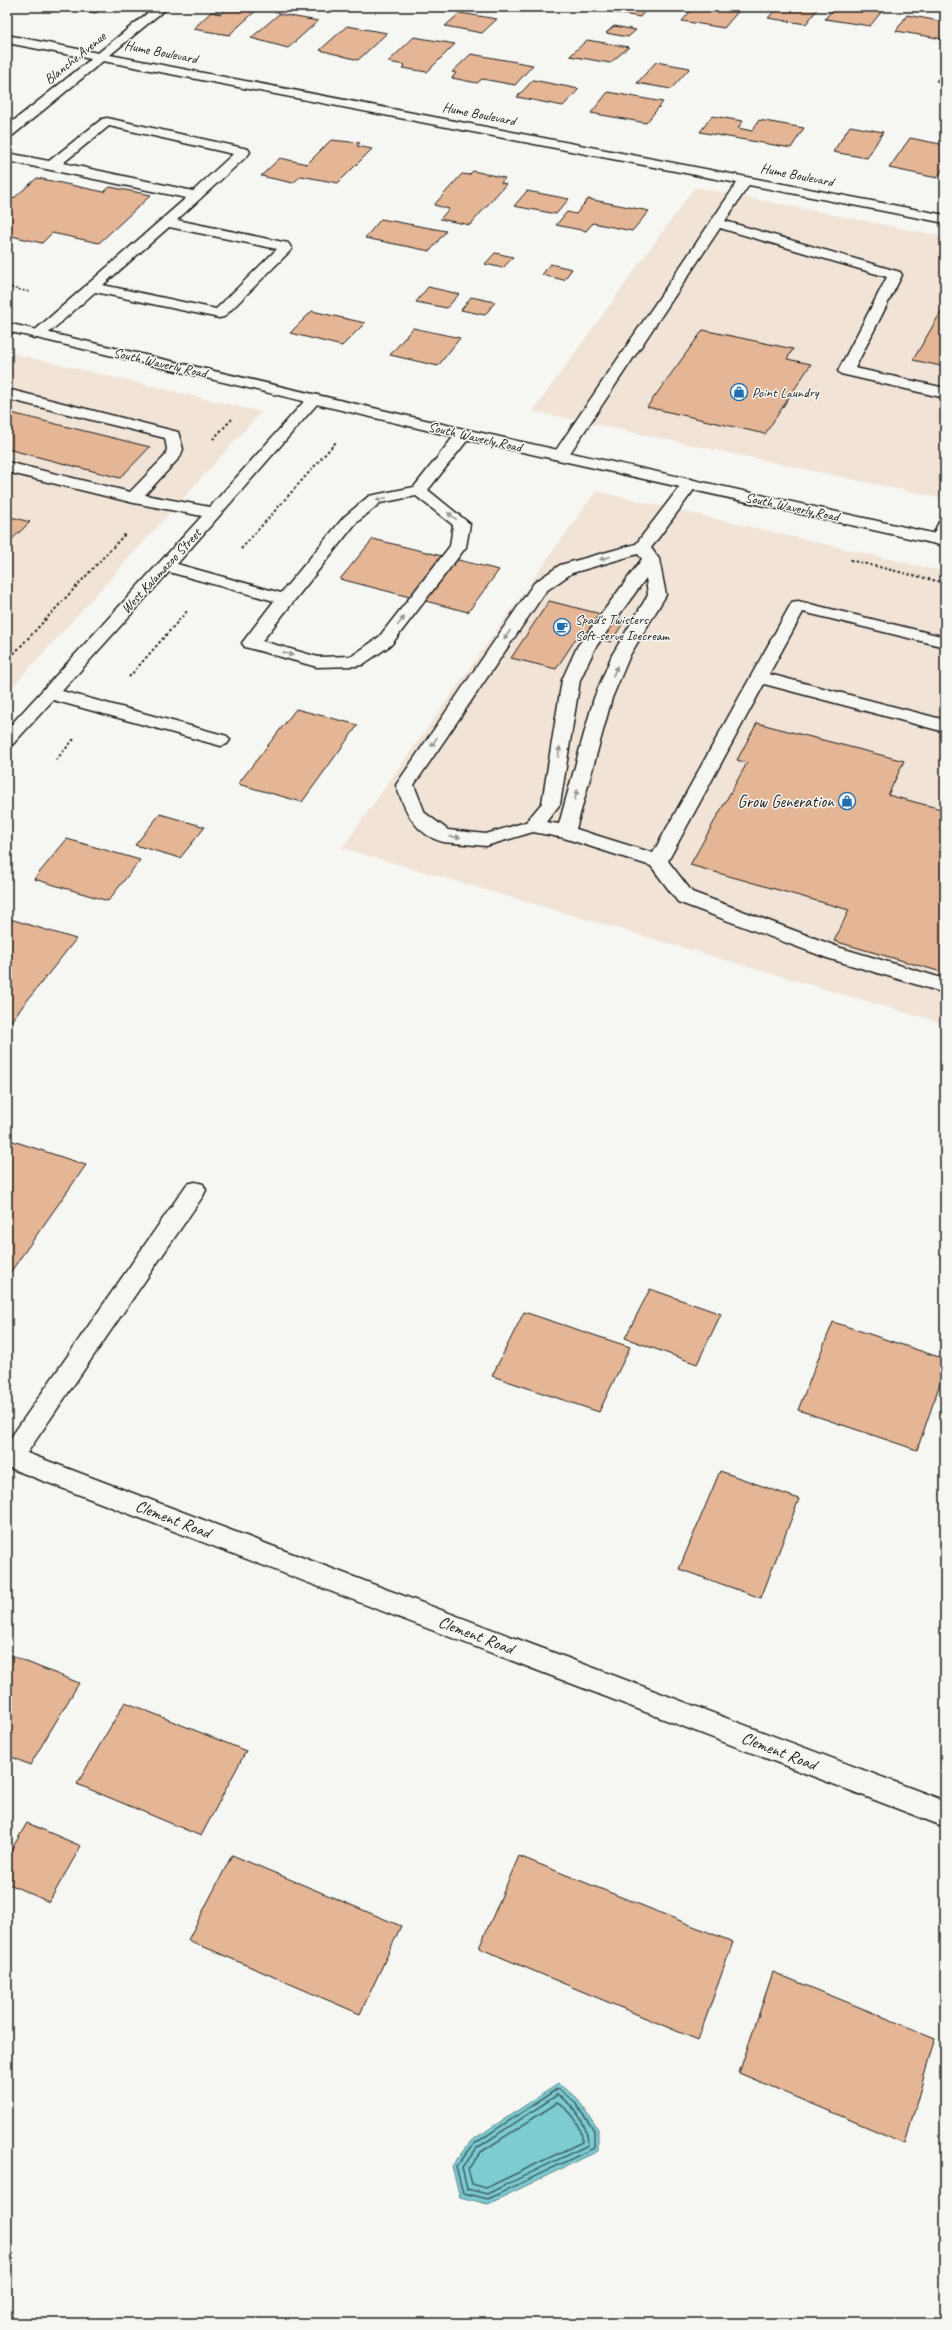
<svg xmlns="http://www.w3.org/2000/svg" width="952" height="2330" font-family="Caveat,sans-serif">
<style>
.built{fill:#f1e3d6}
.water{fill:#7bccd2;stroke:#558689}
.lines{fill:none;stroke-linecap:round;stroke-linejoin:round}
.shore{stroke:#426265;stroke-width:1.5}
.building{fill:#e4b695;stroke:#1c1c1c}
.minor-casing{stroke:#1c1c1c;stroke-width:3}
.major-casing{stroke:#1c1c1c;stroke-width:3}
.path-far1{stroke:#1c1c1c;stroke-width:1.5;stroke-dasharray:2 2;stroke-linecap:butt}
.path{stroke:#1c1c1c;stroke-width:2;stroke-dasharray:2.5 2.5;stroke-linecap:butt}
.minor{fill:#f6f6f2;fill-rule:evenodd}
.major{fill:#f6f6f2;fill-rule:evenodd}
.oneway{fill:#949492}
.labels{text-anchor:middle;dominant-baseline:central;stroke-width:3;stroke-linejoin:round;paint-order:stroke}
.far-street-label{font-size:14px;fill:#1c1c1c;stroke:#f6f6f2}
.far-poi-label{font-size:14px;fill:#1c1c1c;stroke:#f6f6f2;text-anchor:start}
.poi-label{font-size:17px;fill:#1c1c1c;stroke:#f6f6f2;text-anchor:end}
.street-label{font-size:17px;fill:#1c1c1c;stroke:#f6f6f2}
</style>
<rect width="100%" height="100%" fill="#f6f6f2"/>
<filter id="ink" filterUnits="userSpaceOnUse"><feTurbulence type="fractalNoise" baseFrequency=".025" numOctaves="2"/><feDisplacementMap in="SourceGraphic" scale="8" xChannelSelector="R" yChannelSelector="G"/><feConvolveMatrix kernelMatrix="1 2 1 2 8 2 1 2 1" color-interpolation-filters="sRGB"/></filter>
<g filter="url(#ink)">
<path class="built" d="M 695,187 L 945,237 L 945,499 L 533,411 Z
M 7,352 L 261,412 L 7,693 Z
M 596,491 L 945,572 L 945,1024 L 342,848 Z"/>
<path class="water" d="M 558,2084 L 576,2097 L 598,2129 L 598,2151 L 488,2204 L 460,2197 L 452,2166 L 471,2141 Z"/>
<g class="lines">
<path class="shore" d="M 557,2089 L 573,2100 L 594,2130 L 594,2148 L 488,2199 L 463,2193 L 456,2167 L 474,2144 Z
M 557,2095 C 575,2105 588,2125 588,2145 L 487,2194 L 467,2189 L 462,2168 L 477,2148 Z
M 557,2103 C 571,2110 583,2126 582,2142 L 486,2188 L 472,2184 L 468,2169 L 481,2152 Z"/>
</g>
<path class="building" d="M 63,7 L 103,7 L 96,13 Z
M 229,7 L 260,7 L 229,35 L 193,29 L 211,12 L 221,14 Z
M 474,7 L 509,7 L 505,12 Z
M 609,7 L 648,7 L 640,17 L 605,11 Z
M 694,7 L 742,7 L 724,28 L 682,21 Z
M 778,7 L 819,7 L 806,24 L 768,18 Z
M 834,7 L 858,7 L 882,11 L 870,26 L 825,19 Z
M 460,13 L 497,19 L 482,33 L 445,26 Z
M 279,14 L 318,21 L 288,48 L 251,38 Z
M 907,15 L 945,22 L 945,35 L 943,39 L 896,31 Z
M 347,26 L 387,33 L 358,60 L 320,50 Z
M 614,26 L 636,30 L 628,37 L 606,33 Z
M 414,37 L 455,44 L 427,72 L 402,68 L 405,65 L 388,62 Z
M 587,40 L 629,47 L 610,63 L 570,56 Z
M 471,54 L 533,65 L 515,85 L 482,79 L 477,83 L 452,78 L 456,73 L 452,72 Z
M 656,62 L 690,68 L 671,89 L 637,83 Z
M 942,74 L 945,74 L 945,83 L 936,81 Z
M 533,80 L 579,89 L 563,106 L 517,97 Z
M 608,92 L 663,102 L 646,123 L 591,113 Z
M 712,116 L 743,121 L 738,128 L 752,131 L 759,120 L 804,128 L 791,148 L 700,132 Z
M 850,126 L 883,132 L 867,158 L 833,152 Z
M 910,138 L 945,145 L 945,166 L 937,178 L 889,168 Z
M 331,140 L 360,143 L 357,146 L 372,149 L 338,183 L 301,176 L 293,183 L 261,176 L 280,158 L 307,164 Z
M 473,171 L 505,178 L 501,183 L 506,184 L 470,225 L 440,219 L 449,209 L 434,205 L 462,174 L 469,175 Z
M 37,178 L 104,192 L 110,187 L 151,195 L 99,243 L 52,233 L 42,243 L 7,235 L 7,204 Z
M 527,191 L 569,199 L 556,214 L 514,206 Z
M 588,199 L 649,211 L 632,231 L 593,223 L 586,231 L 556,225 L 567,212 L 576,214 Z
M 381,219 L 446,231 L 430,251 L 365,238 Z
M 495,253 L 513,257 L 503,268 L 485,264 Z
M 550,264 L 572,269 L 564,280 L 542,275 Z
M 428,287 L 459,294 L 447,308 L 416,302 Z
M 471,297 L 495,302 L 485,315 L 461,310 Z
M 945,305 L 945,367 L 913,360 Z
M 312,311 L 365,323 L 342,346 L 290,333 Z
M 413,328 L 460,338 L 438,366 L 390,355 Z
M 703,330 L 793,349 L 787,359 L 811,364 L 765,434 L 647,407 Z
M 7,412 L 150,447 L 120,478 L 7,449 Z
M 7,516 L 30,522 L 7,544 Z
M 373,539 L 499,570 L 468,612 L 340,579 Z
M 549,601 L 625,620 L 611,642 L 579,634 L 556,669 L 511,658 Z
M 296,709 L 358,725 L 302,802 L 238,784 Z
M 757,723 L 904,761 L 888,795 L 945,810 L 945,973 L 834,941 L 849,910 L 690,865 L 747,763 L 737,760 Z
M 160,814 L 205,827 L 180,858 L 135,845 Z
M 67,839 L 140,860 L 108,901 L 34,879 Z
M 7,918 L 76,939 L 7,1026 Z
M 7,1139 L 86,1165 L 7,1277 Z
M 650,1289 L 721,1314 L 697,1364 L 625,1338 Z
M 524,1312 L 630,1347 L 599,1412 L 492,1376 Z
M 833,1322 L 945,1359 L 945,1369 L 917,1450 L 798,1410 Z
M 720,1471 L 799,1499 L 761,1598 L 679,1569 Z
M 7,1654 L 79,1683 L 30,1765 L 7,1755 Z
M 125,1702 L 246,1751 L 201,1836 L 77,1784 Z
M 27,1823 L 81,1846 L 49,1902 L 7,1883 L 7,1857 Z
M 232,1855 L 401,1926 L 360,2014 L 188,1940 Z
M 519,1856 L 733,1942 L 698,2040 L 479,1948 Z
M 773,1972 L 935,2038 L 905,2143 L 739,2073 Z"/>
<g class="lines">
<g class="minor-casing">
<path id="minor" d="M 155,7 L 168,7 L 110,55 L 945,215 L 945,223 L 749,185 L 725,221 L 900,272 L 902,275 L 855,368 L 945,388 L 945,398 L 841,374 L 838,371 L 887,277 L 720,228 L 566,459 L 554,459 L 552,456 L 737,183 L 103,61 L 12,136 L 7,137 L 7,126 L 91,59 L 7,43 L 7,35 L 98,53 Z
M 107,118 L 248,149 L 250,152 L 248,155 L 177,220 L 288,243 L 292,249 L 224,317 L 219,318 L 95,292 L 43,338 L 33,338 L 31,335 L 33,332 L 186,198 L 7,161 L 7,153 L 49,161 L 102,119 ZM 109,126 L 233,154 L 193,191 L 63,163 ZM 169,227 L 277,249 L 216,309 L 103,285 Z
M 7,389 L 178,432 L 183,449 L 180,457 L 145,495 L 210,507 L 308,397 L 318,397 L 321,400 L 318,403 L 177,564 L 281,593 L 344,517 L 369,496 L 414,487 L 458,431 L 470,431 L 472,434 L 470,437 L 428,490 L 470,524 L 466,547 L 391,645 L 362,665 L 356,666 L 317,667 L 245,647 L 242,643 L 274,601 L 169,572 L 62,691 L 227,736 L 230,740 L 227,744 L 221,746 L 53,700 L 13,744 L 7,746 L 7,729 L 202,516 L 134,503 L 7,472 L 7,462 L 130,492 L 165,456 L 167,449 L 165,438 L 7,399 ZM 416,496 L 453,525 L 450,546 L 379,637 L 352,656 L 318,657 L 262,641 L 356,523 L 380,503 Z
M 690,479 L 696,481 L 698,484 L 651,548 L 659,559 L 666,595 L 630,655 L 612,698 L 576,829 L 653,853 L 792,602 L 798,601 L 945,637 L 945,647 L 803,612 L 769,674 L 945,720 L 945,732 L 764,684 L 668,861 L 692,892 L 841,948 L 945,979 L 945,993 L 827,958 L 678,902 L 651,866 L 564,838 L 533,832 L 486,846 L 443,842 C 414,834 405,810 396,785 L 534,583 L 560,565 L 636,544 L 684,481 ZM 638,554 L 642,559 L 577,647 L 562,680 L 542,803 L 526,822 L 486,834 L 448,830 L 425,813 L 414,785 L 546,591 L 572,573 ZM 646,578 L 648,595 L 612,655 L 594,698 L 559,824 L 546,822 L 560,804 L 580,680 L 595,648 Z
M 945,520 L 945,542 L 933,543 L 931,539 L 939,522 Z
M 195,1182 L 203,1184 L 206,1190 L 203,1196 L 27,1453 L 945,1801 L 945,1827 L 7,1467 L 7,1443 L 187,1184 Z"/>
</g>
<g class="major-casing">
<path id="major" d="M 7,323 L 464,429 L 945,536 L 945,546 L 464,439 L 7,331 Z"/>
</g>
<path class="path-far1" d="M 7,287 L 30,292"/>
<path class="path" d="M 213,439 L 233,418
M 241,549 L 336,442
M 850,560 L 945,583
M 7,661 L 125,534
M 129,677 L 188,610
M 56,760 L 74,739"/>
<use href="#minor" class="minor"/>
<use href="#major" class="major"/>
</g>
<defs><path id="oneway-solid" d="M-6-.8H1V-3.2L6.5 0L1 3.2V.8H-6Z"/></defs>
<g class="oneway">
<use href="#oneway-solid" transform="translate(381 499) rotate(166)"/>
<use href="#oneway-solid" transform="translate(452 516) rotate(-143)"/>
<use href="#oneway-solid" transform="translate(605 558) rotate(165)"/>
<use href="#oneway-solid" transform="translate(401 621) rotate(-52)"/>
<use href="#oneway-solid" transform="translate(507 635) rotate(124)"/>
<use href="#oneway-solid" transform="translate(288 654) rotate(16)"/>
<use href="#oneway-solid" transform="translate(615 671) rotate(-67)"/>
<use href="#oneway-solid" transform="translate(434 742) rotate(124)"/>
<use href="#oneway-solid" transform="translate(559 752) rotate(-81)"/>
<use href="#oneway-solid" transform="translate(576 795) rotate(-75)"/>
<use href="#oneway-solid" transform="translate(455 837) rotate(4)"/>
</g>
</g>
<defs>
<g id="shop-ring" transform="scale(0.9)"><circle r="9.5" fill="#f6f6f2" stroke="#1f6fb2" stroke-width="1.5"/><path d="M-5-2.5h2.3a2.7 3.5 0 0 1 5.4 0H5L5.5 6h-11ZM-1.5-2.5h3a1.5 2.3 0 0 0-3 0Z" fill="#1f6fb2"/></g>
<g id="cafe-ring" transform="scale(0.9)"><circle r="9.5" fill="#f6f6f2" stroke="#1f6fb2" stroke-width="1.5"/><path d="M-5.5-4.5H6V0H3Q3 3.5 0 3.5H-2.5Q-5.5 3.5-5.5 0ZM3-3.2v2h1.7v-2ZM-6 4.5H4V6H-6Z" fill="#1f6fb2"/></g>
</defs>
<g fill-rule="evenodd">
<use href="#shop-ring" x="739" y="392"/>
<use href="#cafe-ring" x="562" y="627"/>
<use href="#shop-ring" x="847" y="801"/>
</g>
<g class="labels">
<g class="far-street-label">
<text transform="translate(161 52) rotate(11)">Hume Boulevard</text>
<text transform="translate(75 58) rotate(-39)">Blanche Avenue</text>
<text transform="translate(479 114) rotate(11)">Hume Boulevard</text>
<text transform="translate(797 175) rotate(11)">Hume Boulevard</text>
<text transform="translate(160 363) rotate(13)">South Waverly Road</text>
<text transform="translate(475 437) rotate(13)">South Waverly Road</text>
<text transform="translate(792 507) rotate(12)">South Waverly Road</text>
<text transform="translate(161 571) rotate(-47)">West Kalamazoo Street</text>
</g>
<g class="far-poi-label">
<text x="752" y="392">Point Laundry</text>
<text x="575" y="619">Spad's Twisters<tspan x="575" dy="16">Soft-serve Icecream</tspan></text>
</g>
<g class="poi-label">
<text x="834" y="801">Grow Generation</text>
</g>
<g class="street-label">
<text transform="translate(173 1519) rotate(21)">Clement Road</text>
<text transform="translate(476 1635) rotate(21)">Clement Road</text>
<text transform="translate(779 1751) rotate(21)">Clement Road</text>
</g>
</g>
<rect width="952" height="2330" fill="none" stroke="#f6f6f2" stroke-width="24"/>
<rect x="12" y="12" width="928" height="2306" fill="none" stroke="#1c1c1c" stroke-width="1.5" filter="url(#ink)"/>
</svg>
